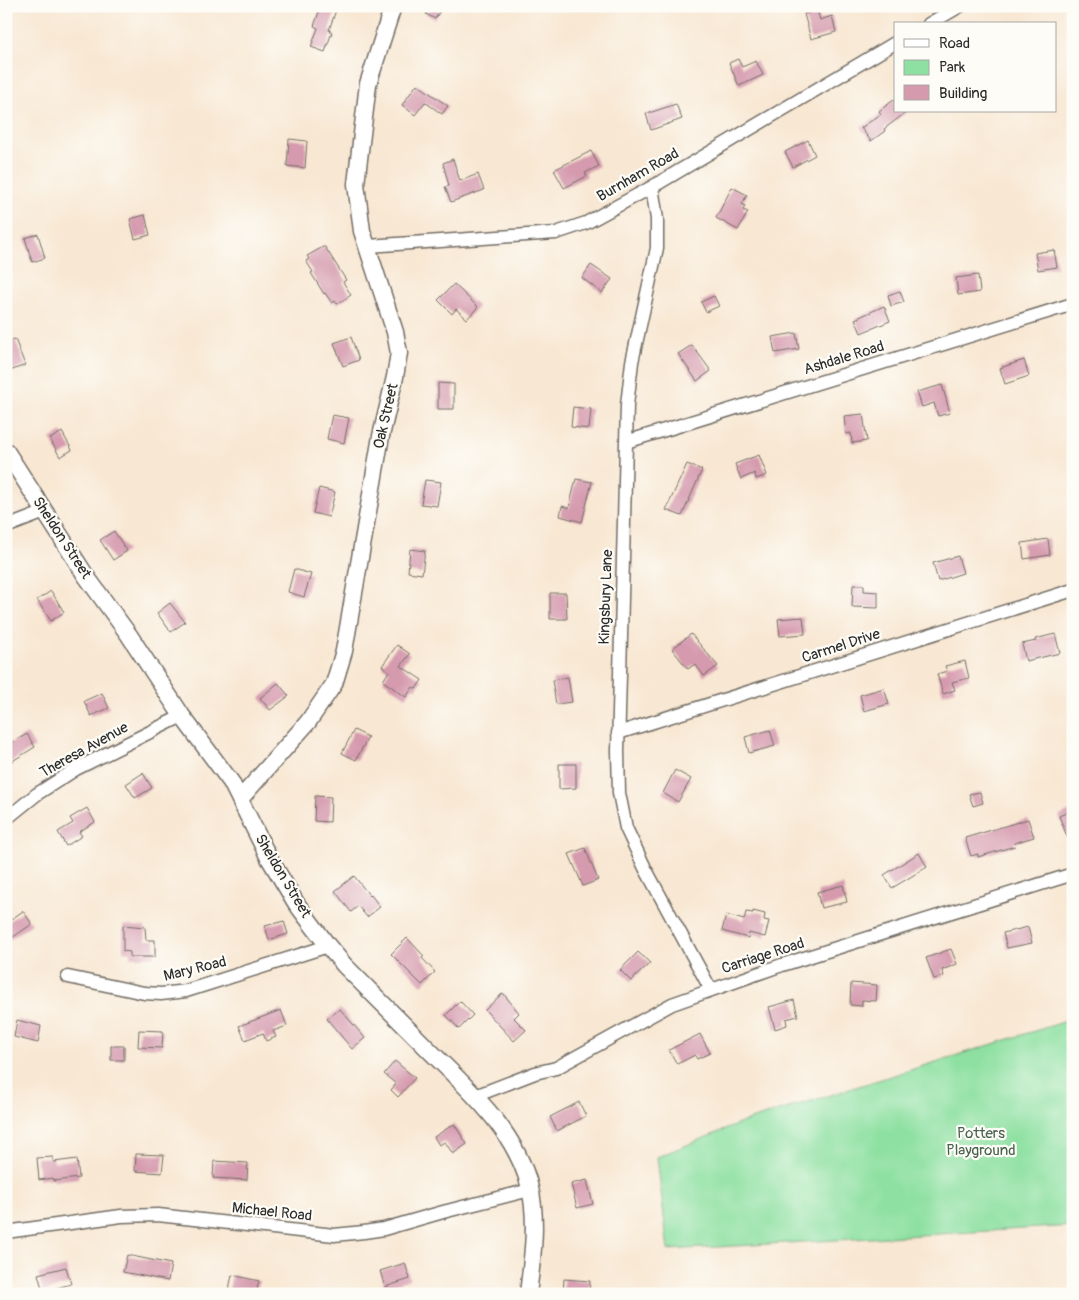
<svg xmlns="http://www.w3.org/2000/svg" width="1079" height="1300" font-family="Pangolin,sans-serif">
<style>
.green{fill:#8de0a1;stroke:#5c8666}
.building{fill:#d59aae}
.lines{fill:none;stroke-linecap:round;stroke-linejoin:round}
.minor-casing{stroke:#736d65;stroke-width:15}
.tertiary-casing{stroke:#736d65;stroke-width:19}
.minor{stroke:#fff;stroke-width:12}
.tertiary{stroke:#fff;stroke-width:16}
.labels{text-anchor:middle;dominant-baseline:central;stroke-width:4.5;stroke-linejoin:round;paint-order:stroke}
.street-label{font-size:15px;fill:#2b2b2b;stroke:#fdfcf7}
.park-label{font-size:15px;fill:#48614e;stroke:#fdfcf7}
</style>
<rect width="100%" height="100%" fill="#fdfcf7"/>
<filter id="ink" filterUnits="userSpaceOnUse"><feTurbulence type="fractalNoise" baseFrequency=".02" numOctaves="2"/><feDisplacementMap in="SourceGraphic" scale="10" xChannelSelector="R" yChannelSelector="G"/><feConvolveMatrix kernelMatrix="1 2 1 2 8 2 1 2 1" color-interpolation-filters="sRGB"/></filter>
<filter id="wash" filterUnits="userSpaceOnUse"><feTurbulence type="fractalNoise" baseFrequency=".0096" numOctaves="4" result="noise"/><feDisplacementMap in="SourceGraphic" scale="20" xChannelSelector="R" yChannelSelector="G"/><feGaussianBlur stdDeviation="1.12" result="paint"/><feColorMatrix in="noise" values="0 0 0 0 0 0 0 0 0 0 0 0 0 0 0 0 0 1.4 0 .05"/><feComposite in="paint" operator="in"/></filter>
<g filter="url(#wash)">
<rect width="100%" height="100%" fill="#f8e7d2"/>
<path class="green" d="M 1073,1019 L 1073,1226 L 668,1250 L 657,1157 L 744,1122 Z"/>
<g id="blocks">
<path class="building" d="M 321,6 L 336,10 L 329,30 L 332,32 L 325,52 L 311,47 L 318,28 L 314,26 Z
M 430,6 L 443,6 L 435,19 L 426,14 Z
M 817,10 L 820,20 L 832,16 L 836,32 L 811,39 L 804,14 Z
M 738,59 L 742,67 L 756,61 L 763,75 L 739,86 L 729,63 Z
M 417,84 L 448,106 L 442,114 L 425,102 L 415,115 L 402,105 Z
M 895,99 L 895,111 L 908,111 L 884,129 L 885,131 L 871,141 L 861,128 L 881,114 L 879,111 Z
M 676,104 L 682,119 L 651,130 L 646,114 Z
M 289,139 L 307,141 L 305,168 L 287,166 Z
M 808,140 L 815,155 L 793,167 L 785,152 Z
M 591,151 L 599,166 L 585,173 L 587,176 L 564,188 L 554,170 Z
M 453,159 L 460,181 L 478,174 L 484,190 L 451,202 L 445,187 L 449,186 L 443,163 Z
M 732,187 L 747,195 L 742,204 L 745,206 L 743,210 L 748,212 L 738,230 L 716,218 Z
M 145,215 L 150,235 L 135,239 L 130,219 Z
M 38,234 L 45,258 L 32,262 L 25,238 Z
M 323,247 L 325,247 L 346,280 L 343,282 L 351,295 L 337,304 L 335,301 L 332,303 L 325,293 L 324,294 L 311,273 L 313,272 L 306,261 L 309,259 L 307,256 Z
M 1054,250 L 1057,267 L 1038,270 L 1035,253 Z
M 591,265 L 612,279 L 602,293 L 582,278 Z
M 978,275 L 980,292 L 958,295 L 956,278 Z
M 454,284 L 478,307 L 467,319 L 456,309 L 452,314 L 438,300 Z
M 900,291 L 904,302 L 891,306 L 888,295 Z
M 714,296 L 719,306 L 706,312 L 701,302 Z
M 884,306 L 890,321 L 861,333 L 855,319 Z
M 796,333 L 799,349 L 775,353 L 772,337 Z
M 351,337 L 359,360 L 343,366 L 334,343 Z
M 15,339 L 25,365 L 10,371 L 6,362 L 6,343 Z
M 692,345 L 711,371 L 697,381 L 678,354 Z
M 1024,360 L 1029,376 L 1005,384 L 1000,368 Z
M 438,383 L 454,384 L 454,409 L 438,409 Z
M 942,385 L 950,413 L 938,416 L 934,403 L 922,407 L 917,392 Z
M 573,407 L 591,409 L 589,429 L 571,427 Z
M 863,414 L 867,441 L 852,443 L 851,433 L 846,434 L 844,416 Z
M 332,415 L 349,418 L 344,443 L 327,439 Z
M 62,432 L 72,450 L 60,457 L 50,439 Z
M 759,455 L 767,475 L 756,479 L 755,473 L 741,479 L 735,464 Z
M 687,464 L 702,470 L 682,516 L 666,510 Z
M 576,479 L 592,482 L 582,522 L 560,516 L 562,506 L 569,508 Z
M 425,480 L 441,482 L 437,506 L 421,504 Z
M 319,488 L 335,492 L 329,517 L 313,513 Z
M 114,531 L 127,551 L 113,560 L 100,540 Z
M 1048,539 L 1050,555 L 1024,559 L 1022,543 Z
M 410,549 L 425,551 L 422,574 L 408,572 Z
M 958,556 L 963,573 L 938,581 L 933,563 Z
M 294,569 L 311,574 L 304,597 L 288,592 Z
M 853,585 L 864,585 L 864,591 L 878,592 L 878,608 L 852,607 Z
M 51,591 L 64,612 L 51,621 L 37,600 Z
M 550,593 L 566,593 L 567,619 L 550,619 Z
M 170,603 L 185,622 L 171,632 L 157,613 Z
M 803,617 L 805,634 L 780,636 L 778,619 Z
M 691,634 L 718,666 L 704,676 L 695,664 L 688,669 L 672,649 Z
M 1055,634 L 1060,653 L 1026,661 L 1022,644 L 1036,641 L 1035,639 Z
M 397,645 L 410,654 L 401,666 L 422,680 L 416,689 L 413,687 L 406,697 L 383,681 L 389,671 L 382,666 Z
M 965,661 L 969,678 L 952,682 L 955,690 L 943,694 L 937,674 L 947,671 L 945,666 Z
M 568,677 L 572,702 L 556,704 L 552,680 Z
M 278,683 L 289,696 L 270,710 L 260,698 Z
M 884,688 L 889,704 L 864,711 L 860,695 Z
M 102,693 L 109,708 L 91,716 L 84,701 Z
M 354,730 L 368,737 L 356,760 L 342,753 Z
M 770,730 L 775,746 L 749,753 L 745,737 Z
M 27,734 L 35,747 L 6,765 L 6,746 Z
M 559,764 L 576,764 L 576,788 L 559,789 Z
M 675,770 L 691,779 L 678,802 L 663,793 Z
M 143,773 L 152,788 L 135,798 L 126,784 Z
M 980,792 L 983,803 L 973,806 L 969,794 Z
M 315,796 L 331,797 L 330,822 L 314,821 Z
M 87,808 L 95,822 L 79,832 L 82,836 L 66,846 L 58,832 L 73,823 L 70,818 Z
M 1073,810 L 1073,849 L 1072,849 L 1059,816 Z
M 1028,819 L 1034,837 L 1014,843 L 1015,846 L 978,857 L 978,854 L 971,856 L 965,838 Z
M 585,848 L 598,880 L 583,886 L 569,854 Z
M 919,853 L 927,867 L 892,888 L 884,875 Z
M 354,876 L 370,896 L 371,895 L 380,907 L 367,917 L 358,906 L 351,912 L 335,891 Z
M 843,885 L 847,902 L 821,908 L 817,892 Z
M 23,911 L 32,924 L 6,942 L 6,923 Z
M 753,911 L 765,914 L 764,920 L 769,921 L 765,937 L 749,933 L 748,938 L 722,931 L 726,915 L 744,920 L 746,912 L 753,913 Z
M 284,921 L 288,934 L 269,940 L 265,926 Z
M 123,925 L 145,927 L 146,940 L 155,940 L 155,957 L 130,957 L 130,952 L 123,951 Z
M 1028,927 L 1032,943 L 1007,948 L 1003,933 Z
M 407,938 L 424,956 L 422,958 L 435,972 L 422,985 L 391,954 Z
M 951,949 L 957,964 L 942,970 L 944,976 L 934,979 L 926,958 Z
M 638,952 L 650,963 L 631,981 L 620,970 Z
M 851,983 L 877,985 L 876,1001 L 862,1000 L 862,1006 L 850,1005 Z
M 503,993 L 519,1013 L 514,1018 L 526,1030 L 514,1041 L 485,1010 Z
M 794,1000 L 798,1016 L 786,1019 L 787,1025 L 775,1029 L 769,1007 Z
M 460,1001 L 473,1015 L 459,1029 L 446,1015 Z
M 340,1009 L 365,1038 L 352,1049 L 327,1019 Z
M 281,1010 L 287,1026 L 273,1031 L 276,1037 L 266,1041 L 263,1033 L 245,1040 L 239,1026 Z
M 17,1020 L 41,1026 L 38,1043 L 14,1037 Z
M 139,1030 L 163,1031 L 162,1048 L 138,1047 Z
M 700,1034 L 710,1053 L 697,1059 L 695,1055 L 677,1064 L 669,1050 Z
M 111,1046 L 124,1046 L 124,1060 L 111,1060 Z
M 395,1061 L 415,1078 L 398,1097 L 391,1090 L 396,1084 L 384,1074 Z
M 579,1102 L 586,1116 L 557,1131 L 550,1117 Z
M 454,1124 L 467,1144 L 453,1154 L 445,1142 L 439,1145 L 434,1137 Z
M 136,1154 L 164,1155 L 162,1173 L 135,1171 Z
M 53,1157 L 54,1162 L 77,1159 L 79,1178 L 54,1181 L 53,1178 L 39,1180 L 37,1158 Z
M 214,1161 L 248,1163 L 247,1180 L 213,1178 Z
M 587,1180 L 593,1204 L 577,1208 L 571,1184 Z
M 127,1255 L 171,1264 L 168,1281 L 123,1272 Z
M 405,1263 L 410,1279 L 385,1287 L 380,1271 Z
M 66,1267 L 71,1284 L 43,1292 L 38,1274 Z
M 232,1275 L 259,1281 L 256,1294 L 228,1294 Z
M 564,1279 L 590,1281 L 589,1294 L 563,1294 Z"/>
</g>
</g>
<g filter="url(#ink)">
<use href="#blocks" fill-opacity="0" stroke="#736d65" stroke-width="1"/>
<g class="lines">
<g class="minor-casing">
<path id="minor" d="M 929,24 L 960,6
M 652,187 L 657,219 L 657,248 L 632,362 L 627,405 L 618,751 L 619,793 L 626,828 L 645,868 L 711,990
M 368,246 L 556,233 L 586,223 L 652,187 L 895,43
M 626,442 L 1073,304
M 6,527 L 45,512
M 618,733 L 1073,590
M 6,819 L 37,794 L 76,769 L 182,716
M 68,977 L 144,993 L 161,994 L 186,991 L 328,946
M 475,1096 L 535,1073 L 556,1068 L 672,1004 L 782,965 L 1073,874
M 6,1232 L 121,1216 L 158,1215 L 334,1235 L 364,1232 L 384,1229 L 443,1212 L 530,1190"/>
</g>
<g class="tertiary-casing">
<path id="tertiary" d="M 6,451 L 86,576 L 129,635 L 182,716 L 231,782 L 269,858 L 296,903 L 328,946 L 345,966 C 372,993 400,1021 428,1049 C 468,1089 516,1130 530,1188 C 538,1222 532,1260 528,1294
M 240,799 L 308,722 L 334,684 L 344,651 L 381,436 L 395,377 L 399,353 L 395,332 L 362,231 L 356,184 L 368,84 L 393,6"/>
</g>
<use href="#minor" class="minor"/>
<use href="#tertiary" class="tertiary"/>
</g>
</g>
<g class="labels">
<g class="street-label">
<text transform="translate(638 175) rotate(-30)">Burnham Road</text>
<text transform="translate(844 358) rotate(-17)">Ashdale Road</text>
<text transform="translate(386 416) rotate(-77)">Oak Street</text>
<text transform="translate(62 538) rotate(57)">Sheldon Street</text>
<text transform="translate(606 597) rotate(-88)">Kingsbury Lane</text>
<text transform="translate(841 646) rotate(-18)">Carmel Drive</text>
<text transform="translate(84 750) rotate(-29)">Theresa Avenue</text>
<text transform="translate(283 876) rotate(59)">Sheldon Street</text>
<text transform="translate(763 956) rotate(-18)">Carriage Road</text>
<text transform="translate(195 969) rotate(-14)">Mary Road</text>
<text transform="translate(272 1212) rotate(6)">Michael Road</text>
</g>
<g class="park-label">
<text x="981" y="1133">Potters<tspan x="981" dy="17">Playground</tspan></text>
</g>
</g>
<rect width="1079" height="1300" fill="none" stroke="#fdfcf7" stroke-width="25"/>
<rect x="894" y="22" width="162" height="90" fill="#fdfcf7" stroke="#a9a8a5"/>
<rect x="904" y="39" width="25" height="8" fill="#ffffff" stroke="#a9a8a5"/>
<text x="939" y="48" font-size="15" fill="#2b2b2b">Road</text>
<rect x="904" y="60" width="25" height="15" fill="#8de0a1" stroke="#a9a8a5"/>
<text x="939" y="72" font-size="15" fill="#2b2b2b">Park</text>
<rect x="904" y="85" width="25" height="15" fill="#d59aae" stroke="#a9a8a5"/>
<text x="939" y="98" font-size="15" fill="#2b2b2b">Building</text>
</svg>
